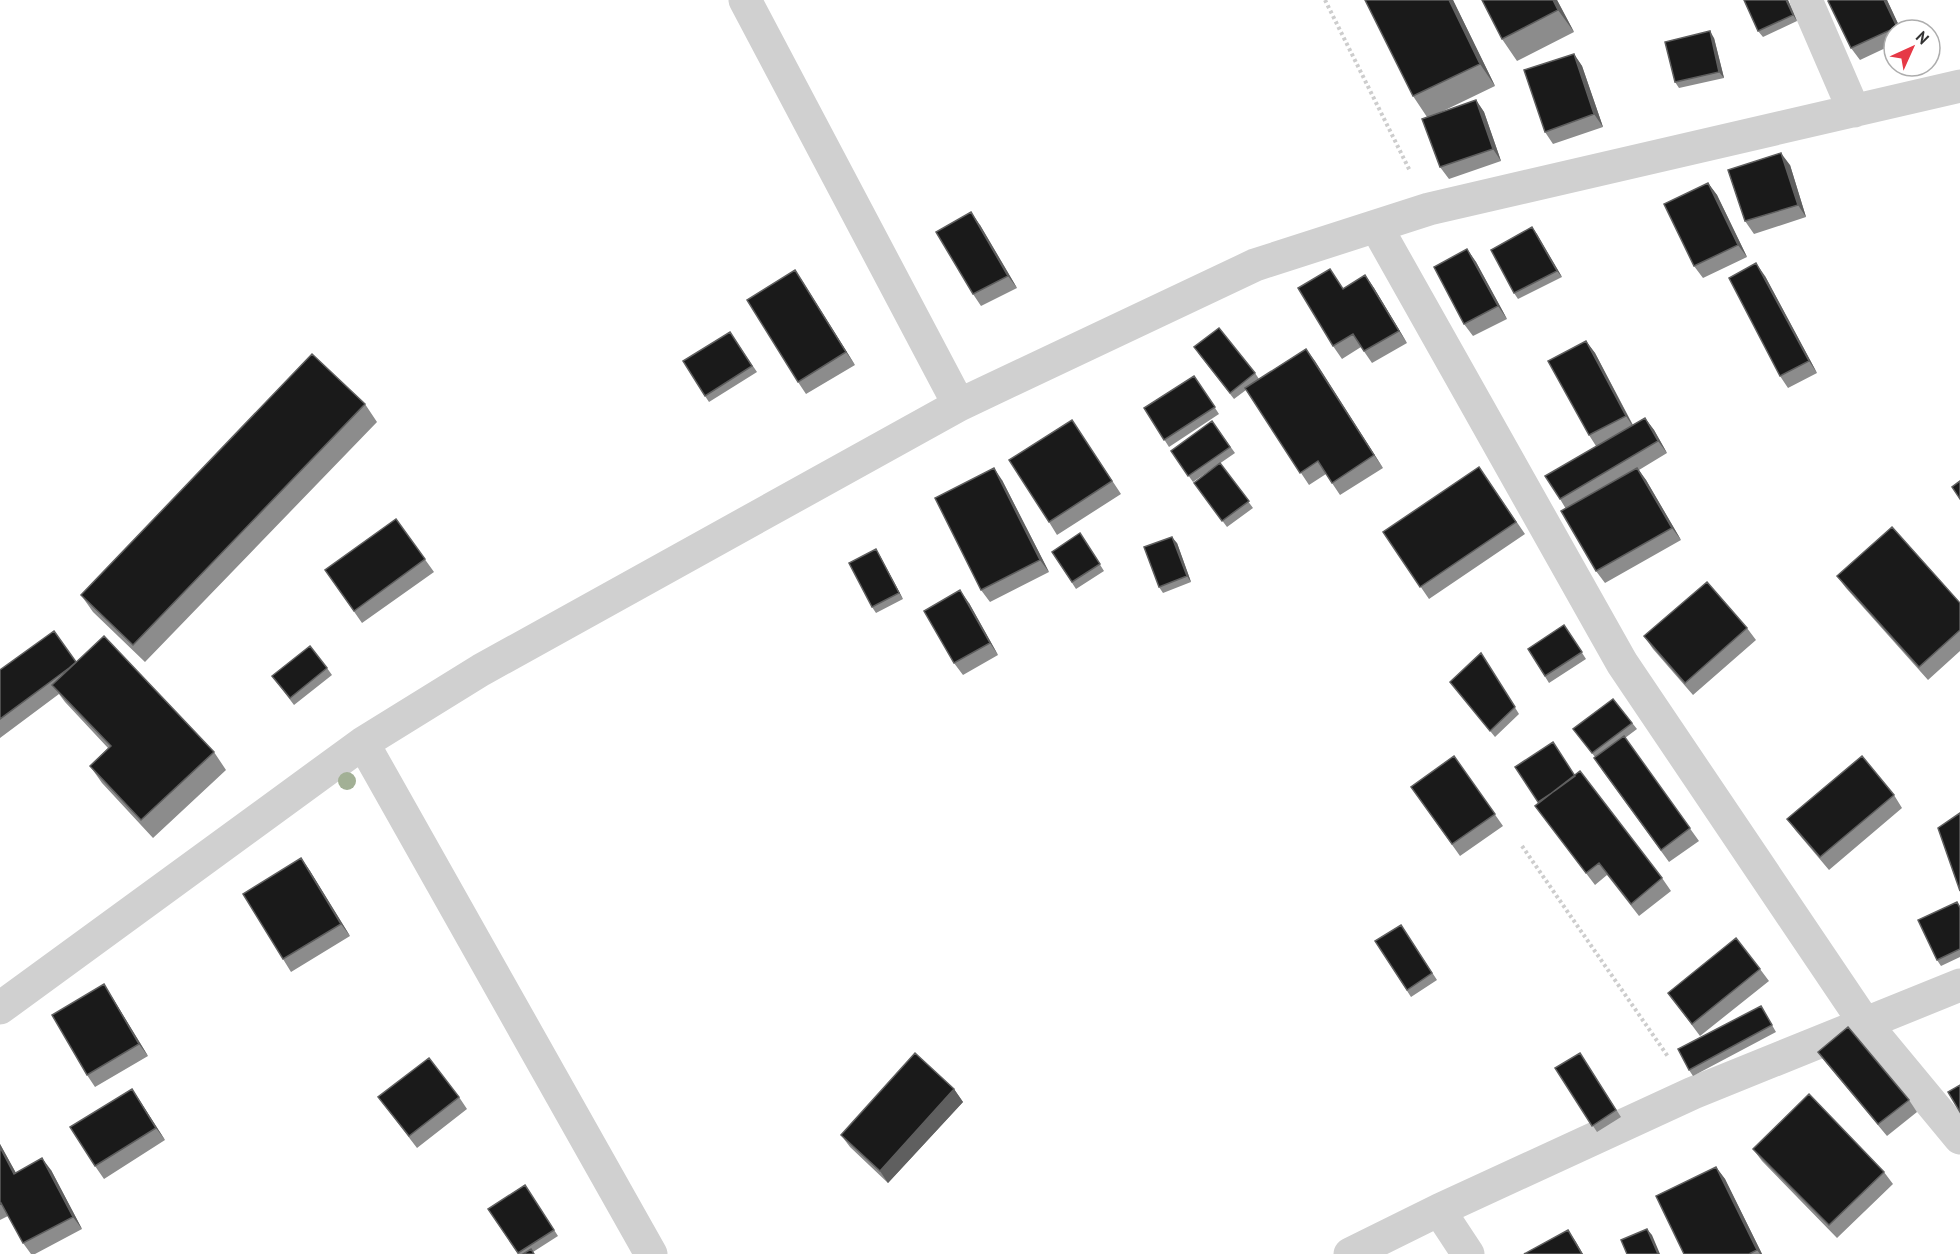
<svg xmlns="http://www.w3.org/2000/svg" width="1960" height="1254" font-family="'PT Sans',sans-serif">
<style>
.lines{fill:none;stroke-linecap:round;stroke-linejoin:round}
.path{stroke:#cdcdcd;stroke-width:4;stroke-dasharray:3 3;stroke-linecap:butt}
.minor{stroke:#d0d0d0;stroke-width:33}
.tree{fill:#a2b095}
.wall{fill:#8c8c8c}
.shaded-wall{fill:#5f5f5f}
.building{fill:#1a1a1a;stroke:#5f5f5f;stroke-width:1.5}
</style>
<rect width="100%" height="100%" fill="#fff"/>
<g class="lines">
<path class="path" d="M 1325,0 L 1410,171
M 1522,846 L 1669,1058"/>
<path class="minor" d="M 745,0 L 959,405
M 1806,0 L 1854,111
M 1376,226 L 1622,663 L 1864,1022 L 1960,1138
M 363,743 L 651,1254
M 0,1008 L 363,743 L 481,670 L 959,405 L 1255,265 L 1429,209 L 1960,86
M 1439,1210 L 1468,1254
M 1350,1254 L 1439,1210 L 1693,1093 L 1960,985"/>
</g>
<circle class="tree" cx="347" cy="781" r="9"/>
<path class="wall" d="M 1365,0 L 1453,0 L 1495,86 L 1439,113 L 1476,100 L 1484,112 L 1501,161 L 1449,179 L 1440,167 L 1427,117 L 1413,96 Z
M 1557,0 L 1574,32 L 1517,61 L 1502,39 Z
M 1744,0 L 1788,0 L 1797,21 L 1763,37 L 1758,31 Z
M 1830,0 L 1887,0 L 1901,30 L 1894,30 L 1894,44 L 1860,60 L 1851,48 Z
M 1714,38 L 1724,78 L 1679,88 L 1675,82 Z
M 1574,54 L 1582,66 L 1603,127 L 1553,144 L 1545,132 Z
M 1790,165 L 1806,217 L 1754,234 L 1745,221 Z
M 1708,183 L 1717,195 L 1747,257 L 1703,278 L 1694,266 Z
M 980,225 L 1017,288 L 981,306 L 973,294 Z
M 1532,227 L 1562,277 L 1518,299 L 1514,293 Z
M 1467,249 L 1476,262 L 1507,319 L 1473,336 L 1464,324 Z
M 1330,269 L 1343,289 L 1365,275 L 1374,288 L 1407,343 L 1372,363 L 1361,347 L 1342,359 L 1333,346 Z
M 795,270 L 855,365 L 806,394 L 798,382 Z
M 1765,276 L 1817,373 L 1788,388 L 1780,376 Z
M 730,332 L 757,372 L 709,402 L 705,396 Z
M 1586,341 L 1595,353 L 1633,425 L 1645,418 L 1654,430 L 1667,453 L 1639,470 L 1646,480 L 1681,540 L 1605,583 L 1596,571 L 1566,509 L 1560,499 L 1596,446 L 1589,435 Z
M 1306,349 L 1383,468 L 1340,495 L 1326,474 L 1309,485 L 1246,390 L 1234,399 L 1198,353 L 1255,373 L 1259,379 Z
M 1194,376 L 1219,414 L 1169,447 L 1144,408 Z
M 365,404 L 377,422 L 145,662 L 93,612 L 81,595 Z
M 1072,420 L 1121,494 L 1057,535 L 1049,522 Z
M 1212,421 L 1235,453 L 1193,482 L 1171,451 Z
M 1220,463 L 1253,508 L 1227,527 L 1194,483 Z
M 1479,467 L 1525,534 L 1429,599 L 1383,532 Z
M 1002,480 L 1049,572 L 990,602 L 981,590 Z
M 396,519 L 434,572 L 362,623 L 325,570 Z
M 1080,533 L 1104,571 L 1076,589 L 1052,552 Z
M 1177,543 L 1191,582 L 1163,593 L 1159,587 Z
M 880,556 L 903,599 L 876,613 L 872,607 Z
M 1837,576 L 1960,603 L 1960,651 L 1928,680 L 1846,588 Z
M 969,603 L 998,655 L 963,675 L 954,663 Z
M 1564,625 L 1586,659 L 1549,683 L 1528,649 Z
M 1747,628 L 1756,640 L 1693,695 L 1653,649 L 1644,636 Z
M 1485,659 L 1519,714 L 1495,737 L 1450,682 Z
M 76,662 L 214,752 L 226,770 L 153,838 L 102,783 L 90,766 L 108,748 L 65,702 L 59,694 L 0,738 L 0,670 Z
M 327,668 L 332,675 L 294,705 L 272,676 Z
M 1613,699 L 1637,729 L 1625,738 L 1699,841 L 1669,862 L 1602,770 L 1595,757 L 1573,729 Z
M 1454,756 L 1503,826 L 1460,856 L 1411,787 Z
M 1515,767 L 1575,775 L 1662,878 L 1671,891 L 1639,916 L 1607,875 L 1595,885 L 1535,806 L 1539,803 Z
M 1894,795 L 1902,808 L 1829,870 L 1796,831 L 1787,819 Z
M 301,858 L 310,871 L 350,936 L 291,972 L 283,959 Z
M 1957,902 L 1960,906 L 1960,957 L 1941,966 L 1937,960 Z
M 1401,925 L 1437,980 L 1411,997 L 1375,941 Z
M 1760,969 L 1769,981 L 1700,1036 L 1668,993 Z
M 112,997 L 148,1056 L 95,1087 L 87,1075 Z
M 1761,1006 L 1776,1032 L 1693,1076 L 1689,1070 Z
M 1818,1052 L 1909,1100 L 1917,1112 L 1887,1136 L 1827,1064 Z
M 1580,1053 L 1621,1117 L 1597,1132 L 1555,1068 Z
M 132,1089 L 165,1140 L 104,1179 L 95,1166 Z
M 954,1089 L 963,1102 L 888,1183 L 850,1147 L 841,1135 Z
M 378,1097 L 459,1097 L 467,1109 L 417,1148 Z
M 0,1144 L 16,1173 L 51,1170 L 82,1229 L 35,1254 L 31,1254 L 23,1243 L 8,1216 L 0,1220 Z
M 1753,1149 L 1884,1172 L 1893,1184 L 1837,1238 L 1762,1161 Z
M 1716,1167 L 1725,1179 L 1762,1254 L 1684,1254 Z
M 525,1185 L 558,1236 L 533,1252 L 534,1254 L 518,1254 L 488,1209 Z"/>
<path class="shaded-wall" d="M 1449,0 L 1453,0 L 1495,86 L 1480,64 Z
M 1553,0 L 1557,0 L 1574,32 L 1558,10 Z
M 1786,0 L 1788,0 L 1797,21 L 1793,15 Z
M 1884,0 L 1887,0 L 1901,30 L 1899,30 L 1897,27 Z
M 1710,31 L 1714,38 L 1724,78 L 1719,72 Z
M 1574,54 L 1582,66 L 1603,127 L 1594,114 Z
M 1476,100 L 1484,112 L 1501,161 L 1493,149 Z
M 1781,153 L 1790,165 L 1806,217 L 1798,205 Z
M 1708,183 L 1717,195 L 1747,257 L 1738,245 Z
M 971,212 L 980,225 L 1017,288 L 1008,276 Z
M 1532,227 L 1537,234 L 1562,277 L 1557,271 Z
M 1467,249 L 1476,262 L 1507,319 L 1498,306 Z
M 1756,263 L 1765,276 L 1817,373 L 1809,361 Z
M 795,270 L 803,282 L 855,365 L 846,352 Z
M 1365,275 L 1374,288 L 1407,343 L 1399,331 Z
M 1586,341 L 1595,353 L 1634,428 L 1626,416 Z
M 1306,349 L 1315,361 L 1383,468 L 1374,455 Z
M 1645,418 L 1654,430 L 1667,453 L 1658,441 Z
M 994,468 L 1002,480 L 1049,572 L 1040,560 Z
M 1637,468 L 1646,480 L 1681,540 L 1672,528 Z
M 1172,537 L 1177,543 L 1191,582 L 1187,576 Z
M 876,549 L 880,556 L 903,599 L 899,593 Z
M 960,590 L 969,603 L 998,655 L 990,643 Z
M 301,858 L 310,871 L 350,936 L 341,924 Z
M 104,984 L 112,997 L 148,1056 L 139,1044 Z
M 132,1089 L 140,1101 L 165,1140 L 156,1128 Z
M 954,1089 L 963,1102 L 888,1183 L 880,1171 Z
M 0,1144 L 23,1186 L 14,1174 L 0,1147 Z
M 42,1158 L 51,1170 L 82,1229 L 73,1217 Z
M 1716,1167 L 1725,1179 L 1762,1254 L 1760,1254 L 1757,1250 Z
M 1647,1229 L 1652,1235 L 1660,1254 L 1658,1254 Z
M 1568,1230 L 1576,1242 L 1583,1254 L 1582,1254 Z"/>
<path class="building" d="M 1365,0 L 1449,0 L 1480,64 L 1413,96 Z
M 1482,0 L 1553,0 L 1558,10 L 1502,39 Z
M 1744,0 L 1786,0 L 1793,15 L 1758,31 Z
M 1830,0 L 1884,0 L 1897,27 L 1851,48 L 1828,1 Z
M 1710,31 L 1719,72 L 1675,82 L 1665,42 Z
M 1574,54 L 1594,114 L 1545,132 L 1524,70 Z
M 1476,100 L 1493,149 L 1440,167 L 1422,119 Z
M 1781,153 L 1798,205 L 1745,221 L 1728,170 Z
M 1708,183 L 1738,245 L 1694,266 L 1664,204 Z
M 971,212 L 1008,276 L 973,294 L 936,232 Z
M 1532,227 L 1557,271 L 1514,293 L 1491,250 Z
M 1467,249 L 1498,306 L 1464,324 L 1434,267 Z
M 1756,263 L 1809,361 L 1780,376 L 1729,278 Z
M 1330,269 L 1343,289 L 1365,275 L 1399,331 L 1364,351 L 1353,334 L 1333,346 L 1298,288 Z
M 795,270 L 846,352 L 798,382 L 747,300 Z
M 1219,328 L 1255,373 L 1230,393 L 1194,347 Z
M 730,332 L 752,366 L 705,396 L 683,361 Z
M 1586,341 L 1626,416 L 1589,435 L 1548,361 Z
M 1306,349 L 1374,455 L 1332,483 L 1318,461 L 1300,473 L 1245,388 Z
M 312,354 L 365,404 L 133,645 L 81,595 Z
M 1194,376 L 1215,407 L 1164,440 L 1144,408 Z
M 1645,418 L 1658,441 L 1560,499 L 1545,476 Z
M 1072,420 L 1112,481 L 1049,522 L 1009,460 Z
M 1212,421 L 1230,447 L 1188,476 L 1171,451 Z
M 1220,463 L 1249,501 L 1222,521 L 1194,483 Z
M 1479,467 L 1516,522 L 1420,587 L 1383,532 Z
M 994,468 L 1040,560 L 981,590 L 935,498 Z
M 1637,468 L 1672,528 L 1596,571 L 1561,511 Z
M 1960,481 L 1960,499 L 1952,487 Z
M 396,519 L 425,559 L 354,611 L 325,570 Z
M 1892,527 L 1960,603 L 1960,630 L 1919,667 L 1837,576 Z
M 1080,533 L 1100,564 L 1072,582 L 1052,552 Z
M 1172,537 L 1187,576 L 1159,587 L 1144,547 Z
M 876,549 L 899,593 L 872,607 L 849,563 Z
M 1707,582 L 1747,628 L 1685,683 L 1644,636 Z
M 960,590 L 990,643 L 954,663 L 924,611 Z
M 1564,625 L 1582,652 L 1545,676 L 1528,649 Z
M 54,631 L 76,662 L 69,668 L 0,719 L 0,670 Z
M 104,636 L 214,752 L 141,820 L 90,766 L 111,746 L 52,685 Z
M 310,646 L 327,668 L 290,698 L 272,676 Z
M 1481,653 L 1515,707 L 1490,731 L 1450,682 Z
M 1613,699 L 1632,723 L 1592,753 L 1573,729 Z
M 1624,736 L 1690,828 L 1661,850 L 1594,758 Z
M 1553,742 L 1575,776 L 1556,790 L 1538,802 L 1515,767 Z
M 1454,756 L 1495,814 L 1452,844 L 1411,787 Z
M 1862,756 L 1894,795 L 1820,857 L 1787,819 Z
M 1580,771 L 1662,878 L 1631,904 L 1599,863 L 1586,873 L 1535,806 Z
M 1960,813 L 1960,891 L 1938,828 Z
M 301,858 L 341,924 L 283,959 L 243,894 Z
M 1957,902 L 1960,908 L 1960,949 L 1937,960 L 1918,920 Z
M 1401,925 L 1432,973 L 1407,990 L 1375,941 Z
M 1736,938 L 1760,969 L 1692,1024 L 1668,993 Z
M 104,984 L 139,1044 L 87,1075 L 52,1015 Z
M 1761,1006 L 1772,1025 L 1689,1070 L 1678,1049 Z
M 1848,1027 L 1909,1100 L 1878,1124 L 1818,1052 Z
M 915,1053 L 954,1089 L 880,1171 L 841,1135 Z
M 1580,1053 L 1616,1110 L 1592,1126 L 1555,1068 Z
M 429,1058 L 459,1097 L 409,1136 L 378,1097 Z
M 1960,1085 L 1960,1112 L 1948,1092 Z
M 132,1089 L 156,1128 L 95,1166 L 70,1127 Z
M 1809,1094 L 1884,1172 L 1829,1225 L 1753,1149 Z
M 0,1147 L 14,1174 L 42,1158 L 73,1217 L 23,1243 L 1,1203 L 0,1204 Z
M 1716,1167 L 1757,1250 L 1749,1254 L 1684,1254 L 1656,1196 Z
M 525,1185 L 554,1230 L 518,1253 L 488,1209 Z
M 1647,1229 L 1658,1254 L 1627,1254 L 1621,1240 Z
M 1568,1230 L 1582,1254 L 1524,1254 Z
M 531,1249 L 534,1254 L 523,1254 Z"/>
<g transform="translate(1912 48) rotate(45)"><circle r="28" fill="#ffffff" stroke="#adadad" stroke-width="1.5"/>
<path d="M0-4.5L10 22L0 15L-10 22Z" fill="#e63946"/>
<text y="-9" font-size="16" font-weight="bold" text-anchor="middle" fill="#333333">N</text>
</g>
</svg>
